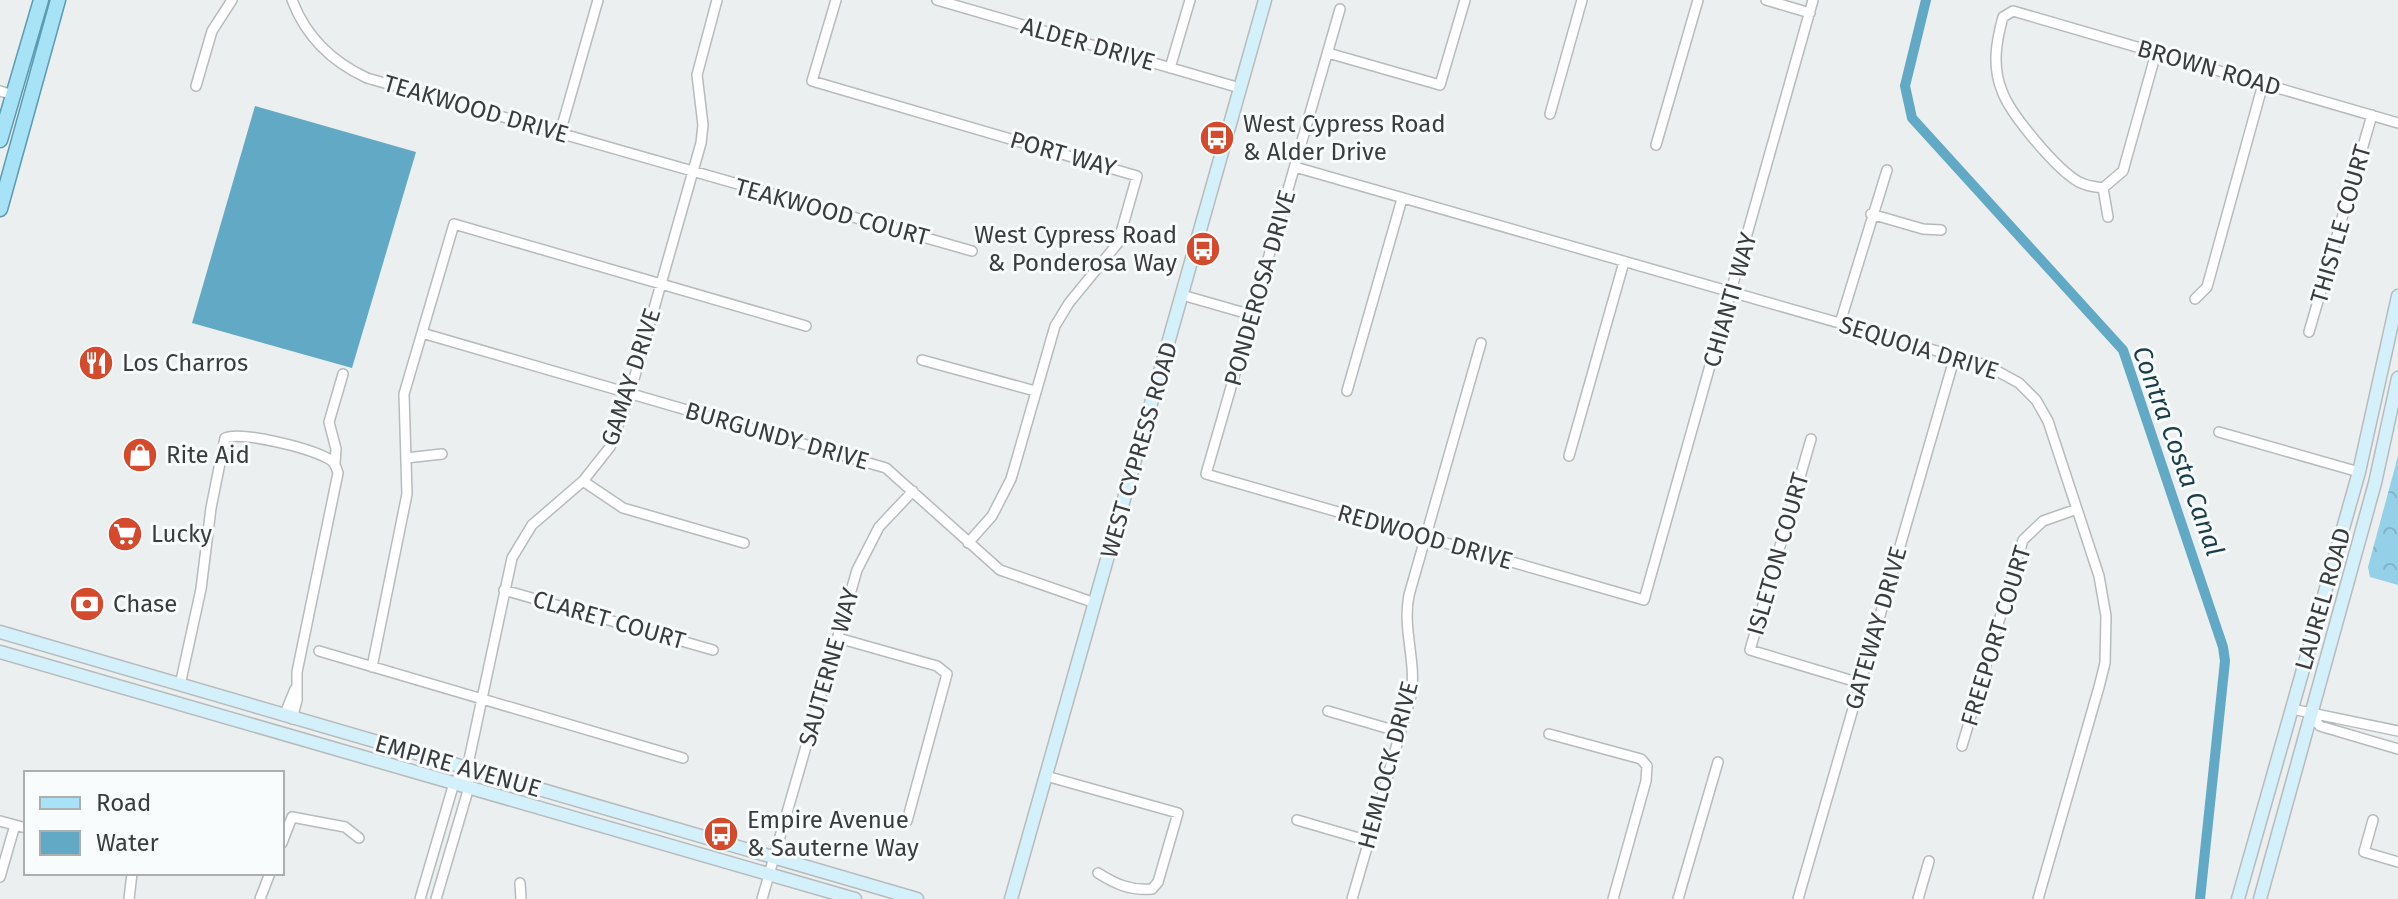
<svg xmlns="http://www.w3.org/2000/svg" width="2398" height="899" font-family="'Fira Sans',sans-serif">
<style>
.park{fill:url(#park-crowns)}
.water{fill:#61a9c4}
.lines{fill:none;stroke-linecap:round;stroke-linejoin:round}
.canal{stroke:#61a9c4;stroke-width:10}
.street-casing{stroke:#b7bbbc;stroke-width:12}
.secondary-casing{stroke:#b7bbbc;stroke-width:15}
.primary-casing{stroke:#5b9bb2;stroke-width:17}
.street{stroke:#fff;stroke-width:9}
.secondary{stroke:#d3f0fb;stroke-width:12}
.primary{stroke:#a7e2f7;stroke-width:14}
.labels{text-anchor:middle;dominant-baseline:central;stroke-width:6;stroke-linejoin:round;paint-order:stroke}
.street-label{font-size:24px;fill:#3b3c3d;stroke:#f8fcfd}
.poi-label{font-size:24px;fill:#3b3c3d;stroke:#f8fcfd;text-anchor:start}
.water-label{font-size:26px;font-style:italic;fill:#1b3d49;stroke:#f8fcfd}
</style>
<defs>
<pattern id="park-crowns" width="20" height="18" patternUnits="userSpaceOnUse" patternTransform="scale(2)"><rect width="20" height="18" fill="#94d1e8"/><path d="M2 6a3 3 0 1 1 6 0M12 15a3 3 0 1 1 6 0" fill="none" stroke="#80b4c8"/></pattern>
</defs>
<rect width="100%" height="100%" fill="#ebeff0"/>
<path class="park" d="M 2398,456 L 2398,585 L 2370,577 L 2368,567 Z"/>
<path class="water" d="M 255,106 L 416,152 L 352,368 L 192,323 Z"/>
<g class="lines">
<path class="canal" d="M 1926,0 L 1905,86 L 1912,118 L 2123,350 L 2223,647 L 2225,661 L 2200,899"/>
<g class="street-casing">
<path id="street" d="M 292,0 C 306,37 332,62 367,78 L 972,251
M 836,0 L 812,81 L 1137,176 L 1118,243 L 1069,303 L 1055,326 L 1011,479 L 992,516 L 968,543
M 937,0 L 1240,88
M 1766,0 L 1810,13
M 1340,9 L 1206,474 L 1644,600 L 1813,0
M 1328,53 L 1440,85 L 1465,0
M 2156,53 L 2123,171 L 2103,188 C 2095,187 2086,186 2079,182 C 2057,170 2010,114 2002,91 C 1992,67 1996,42 2003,17 L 2013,11 L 2398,123
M 1170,68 L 1190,0
M 196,86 L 212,31 L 232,0
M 0,91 L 13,95
M 1550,114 L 1582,0
M 560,133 L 598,0
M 1656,145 L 1698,0
M 1295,167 L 1986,365 L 2019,383 L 2036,400 L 2048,421 L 2099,576 L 2106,616 L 2105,663 L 2099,687 L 2038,899
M 2103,188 L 2108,217
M 1871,214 L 1923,229 L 1941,230
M 1182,295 L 1252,315
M 2195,299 L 2207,287 L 2263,84
M 1840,323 L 1887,170
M 2309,332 L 2372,115
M 422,333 L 886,468 L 1000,570 L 1095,603
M 922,360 L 1035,391
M 1347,391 L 1402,199
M 2219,432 L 2359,472
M 1811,439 L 1750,650 L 1860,683
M 1569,456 L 1624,262
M 406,458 L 442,454
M 335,463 L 336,449 L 329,422 L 343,374
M 583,481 L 623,508 L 744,543
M 504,590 L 713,650
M 838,638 L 937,666 L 947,674 L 907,821
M 319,651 L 683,758
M 372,667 L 407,494 L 404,394 L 454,224 L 806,326
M 180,685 L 201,589 L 211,508 L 225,438 C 243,431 308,448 327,458 C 334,461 336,466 338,473 L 297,672 L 297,700 L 292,719
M 2292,709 L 2398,731
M 1328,711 L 1400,732
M 2310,715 L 2320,726 L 2398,749
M 284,716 L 295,689
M 1549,734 L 1641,759 L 1647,766 L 1646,781 L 1613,899
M 1962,746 L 2023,540 L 2043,521 L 2077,509
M 1046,776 L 1178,813 L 1158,882 L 1152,889 C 1131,891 1115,884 1098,873
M 1297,820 L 1369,841
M 2373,820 L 2364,852 L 2398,862
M 0,821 L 26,828
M 282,843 L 292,817 L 345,827 L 359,838
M 0,877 L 15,825
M 520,883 L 521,899
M 129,899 L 132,873
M 260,899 L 270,873
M 420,899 L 454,783 L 467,769
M 436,899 L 469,787 L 467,769 L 512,558 L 532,525 L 583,481 L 610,447 L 630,393 L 701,143 L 703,125 L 697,75 L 717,0
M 762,899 L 857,570 L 879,527 L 913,491
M 1352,899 L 1411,696 C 1417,661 1402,630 1409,595 L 1481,343
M 1678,899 L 1718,762
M 1798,899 L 1955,356
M 1918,899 L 1929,861"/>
</g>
<g class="secondary-casing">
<path id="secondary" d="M 0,632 L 917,899
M 0,652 L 855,899
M 1011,899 L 1265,0
M 2238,899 L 2359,472 L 2398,296
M 2260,899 L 2375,483 L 2398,378"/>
</g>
<g class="primary-casing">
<path id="primary" d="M 0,140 L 41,0
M 0,209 L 58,0"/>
</g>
<use href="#street" class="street"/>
<use href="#secondary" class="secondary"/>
<use href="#primary" class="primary"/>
</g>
<defs>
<g id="bus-disc" transform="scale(1.8)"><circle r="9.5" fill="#d54a2c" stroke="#f8fcfd"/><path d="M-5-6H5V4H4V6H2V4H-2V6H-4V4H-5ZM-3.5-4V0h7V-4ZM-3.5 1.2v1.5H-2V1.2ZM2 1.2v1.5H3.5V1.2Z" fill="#fff"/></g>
<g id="restaurant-disc" transform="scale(1.8)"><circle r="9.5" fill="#d54a2c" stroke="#f8fcfd"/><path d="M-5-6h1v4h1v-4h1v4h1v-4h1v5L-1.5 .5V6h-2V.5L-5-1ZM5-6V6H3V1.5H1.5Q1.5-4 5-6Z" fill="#fff"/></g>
<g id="shop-disc" transform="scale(1.8)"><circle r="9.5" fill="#d54a2c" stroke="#f8fcfd"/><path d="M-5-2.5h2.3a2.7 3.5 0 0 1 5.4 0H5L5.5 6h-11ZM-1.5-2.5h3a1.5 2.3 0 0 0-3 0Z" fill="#fff"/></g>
<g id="supermarket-disc" transform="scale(1.8)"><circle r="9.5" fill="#d54a2c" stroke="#f8fcfd"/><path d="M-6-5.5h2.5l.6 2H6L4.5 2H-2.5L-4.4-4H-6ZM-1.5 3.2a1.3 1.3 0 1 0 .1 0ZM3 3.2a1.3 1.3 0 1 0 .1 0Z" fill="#fff"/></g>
<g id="bank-disc" transform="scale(1.8)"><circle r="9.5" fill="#d54a2c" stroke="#f8fcfd"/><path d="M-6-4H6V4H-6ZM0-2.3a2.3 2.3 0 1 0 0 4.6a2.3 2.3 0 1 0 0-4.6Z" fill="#fff"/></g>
</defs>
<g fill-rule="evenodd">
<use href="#bus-disc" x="1217" y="138"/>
<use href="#bus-disc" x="1203" y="249"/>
<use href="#restaurant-disc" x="96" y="363"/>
<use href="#shop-disc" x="140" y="455"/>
<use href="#supermarket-disc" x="125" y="534"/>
<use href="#bank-disc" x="87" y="604"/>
<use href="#bus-disc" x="721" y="834"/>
</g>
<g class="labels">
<g class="street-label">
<text transform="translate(1088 44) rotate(16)">ALDER DRIVE</text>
<text transform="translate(2209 68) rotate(16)">BROWN ROAD</text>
<text transform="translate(476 109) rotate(16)">TEAKWOOD DRIVE</text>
<text transform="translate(1063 154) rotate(16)">PORT WAY</text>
<text transform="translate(832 212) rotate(15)">TEAKWOOD COURT</text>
<text transform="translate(2341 224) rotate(-74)">THISTLE COURT</text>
<text transform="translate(1260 288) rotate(-74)">PONDEROSA DRIVE</text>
<text transform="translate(1730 300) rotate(-74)">CHIANTI WAY</text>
<text transform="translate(1919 348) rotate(17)">SEQUOIA DRIVE</text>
<text transform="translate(631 377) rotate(-72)">GAMAY DRIVE</text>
<text transform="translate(777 436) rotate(16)">BURGUNDY DRIVE</text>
<text transform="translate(1139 450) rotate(-74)">WEST CYPRESS ROAD</text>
<text transform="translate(1425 537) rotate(16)">REDWOOD DRIVE</text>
<text transform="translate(1778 554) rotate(-74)">ISLETON COURT</text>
<text transform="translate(2323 599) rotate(-74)">LAUREL ROAD</text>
<text transform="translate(609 620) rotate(16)">CLARET COURT</text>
<text transform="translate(1876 628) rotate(-74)">GATEWAY DRIVE</text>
<text transform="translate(1996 636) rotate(-73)">FREEPORT COURT</text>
<text transform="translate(829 667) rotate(-74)">SAUTERNE WAY</text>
<text transform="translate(1388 765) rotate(-75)">HEMLOCK DRIVE</text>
<text transform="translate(458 766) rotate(16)">EMPIRE AVENUE</text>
</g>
<g class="poi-label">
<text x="1243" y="124">West Cypress Road<tspan x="1243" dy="28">&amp; Alder Drive</tspan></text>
<text x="1177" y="235" text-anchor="end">West Cypress Road<tspan x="1177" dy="28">&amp; Ponderosa Way</tspan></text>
<text x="122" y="363">Los Charros</text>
<text x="166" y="455">Rite Aid</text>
<text x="151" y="534">Lucky</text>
<text x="113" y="604">Chase</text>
<text x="747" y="820">Empire Avenue<tspan x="747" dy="28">&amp; Sauterne Way</tspan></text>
</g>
<g class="water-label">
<text transform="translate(2178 451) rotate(70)">Contra Costa Canal</text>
</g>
</g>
<rect x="24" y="771" width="260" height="104" fill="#f8fcfd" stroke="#acafb0" stroke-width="2"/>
<rect x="40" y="797" width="40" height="12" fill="#a7e2f7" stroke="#acafb0" stroke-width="2"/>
<text x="96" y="811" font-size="24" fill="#3b3c3d">Road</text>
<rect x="40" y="831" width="40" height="24" fill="#61a9c4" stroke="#acafb0" stroke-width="2"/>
<text x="96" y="851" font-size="24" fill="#3b3c3d">Water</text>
</svg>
